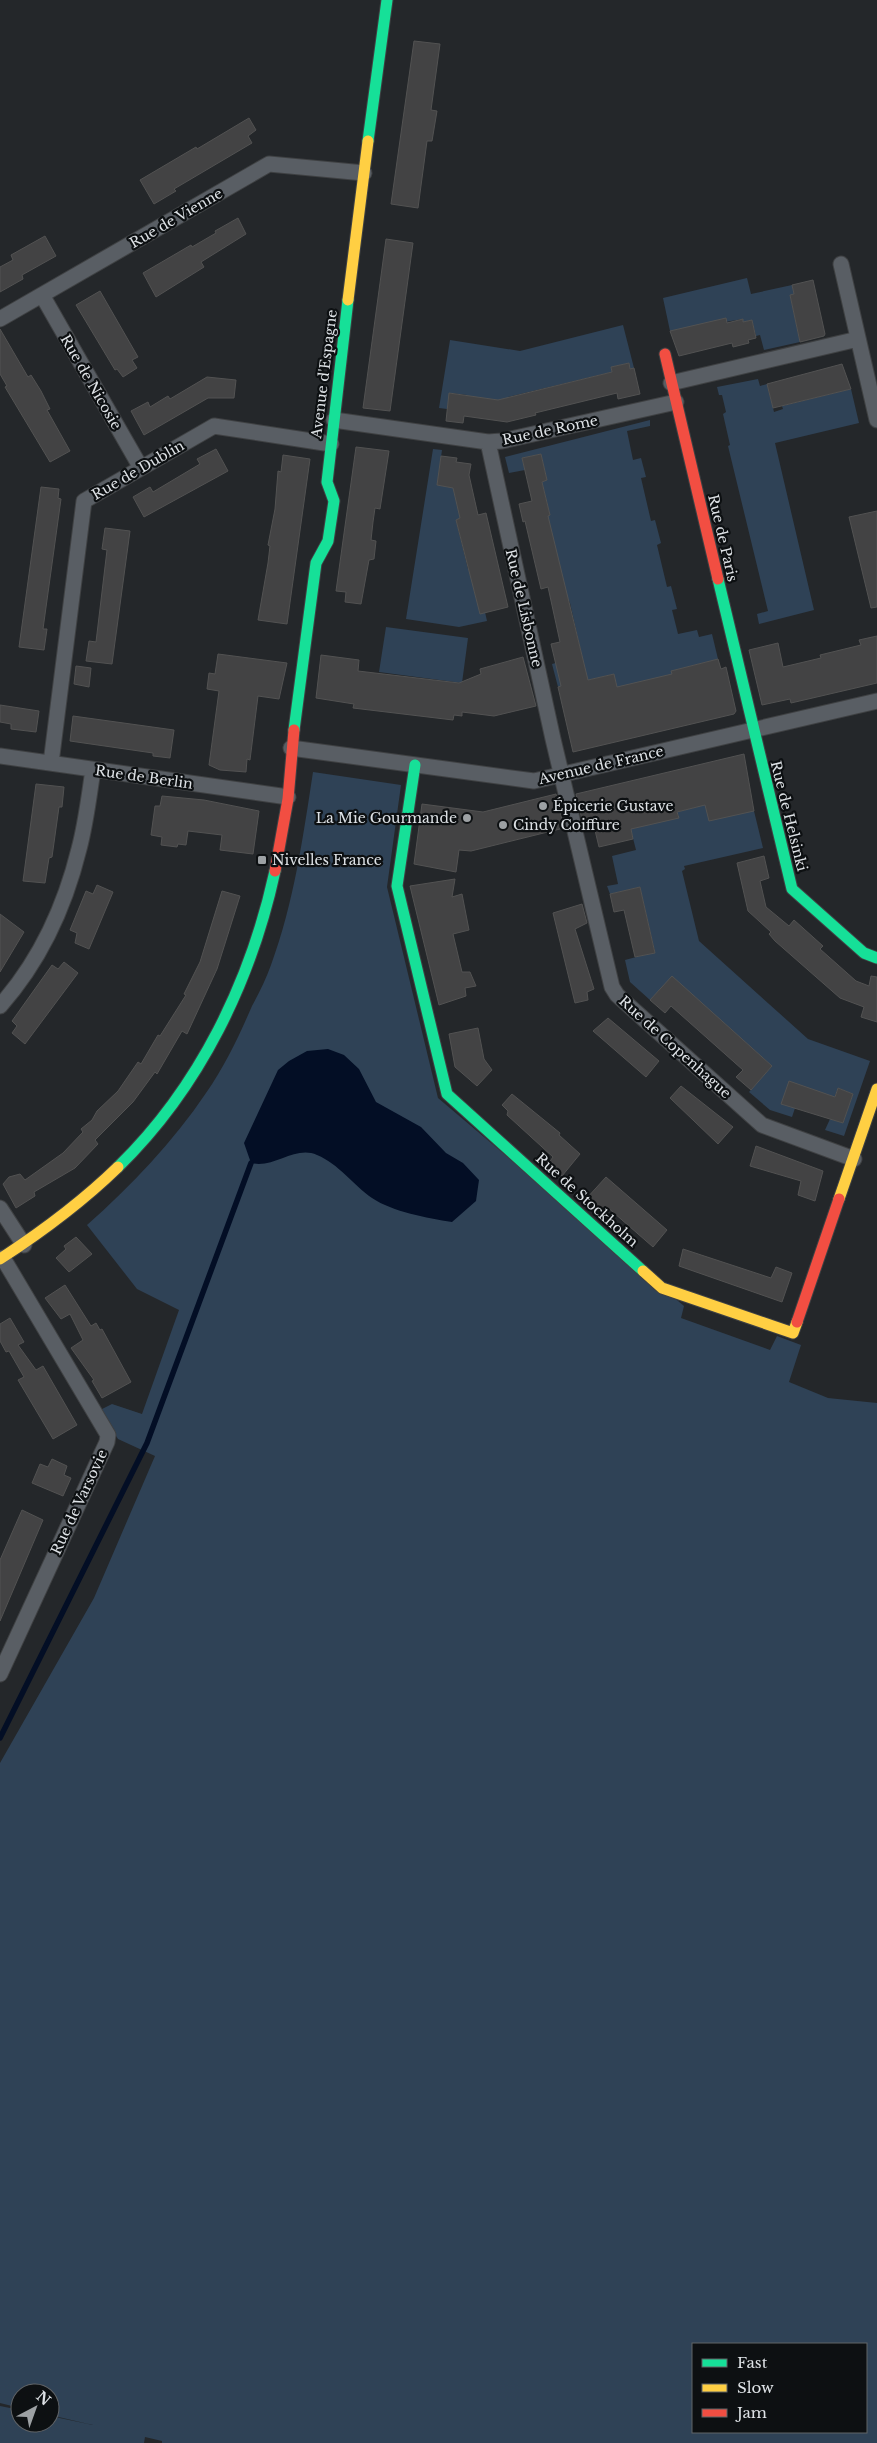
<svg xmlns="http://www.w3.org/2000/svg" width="877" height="2443" font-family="'Libre Baskerville',serif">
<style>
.green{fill:#2f4256;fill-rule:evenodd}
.water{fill:#030e25}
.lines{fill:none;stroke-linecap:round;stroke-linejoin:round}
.stream{stroke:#030e25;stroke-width:5.5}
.building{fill:#434344;stroke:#525252}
.street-casing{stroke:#3f4143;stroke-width:17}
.fast-casing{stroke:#3f4143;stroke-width:13}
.slow-casing{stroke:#3f4143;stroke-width:13}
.jam-casing{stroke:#3f4143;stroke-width:13}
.street{stroke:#595e64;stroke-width:15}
.fast{stroke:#16e098;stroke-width:11}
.slow{stroke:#ffcf43;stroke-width:11}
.jam{stroke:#f24e42;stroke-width:11}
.poi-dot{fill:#9da1a4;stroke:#0d1012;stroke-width:2}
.labels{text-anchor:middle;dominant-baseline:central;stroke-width:4.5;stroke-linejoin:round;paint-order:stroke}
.street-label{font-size:14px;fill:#dee2e6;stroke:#0d1012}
.poi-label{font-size:14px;fill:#dee2e6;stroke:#0d1012;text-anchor:start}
</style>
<rect width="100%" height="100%" fill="#24272a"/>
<path class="green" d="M 747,278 L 751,294 L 792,285 L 794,294 L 790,295 L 800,342 L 764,350 L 760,335 L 756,336 L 752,320 L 743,322 L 743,319 L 670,331 L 663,298 Z
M 623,325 L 634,368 L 630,369 L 629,363 L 611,367 L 612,372 L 508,397 L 507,401 L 467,398 L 467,395 L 450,393 L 447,409 L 439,408 L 450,340 L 520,351 Z
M 758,379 L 760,386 L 767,384 L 774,412 L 783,409 L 782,406 L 851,389 L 859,423 L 775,443 L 814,610 L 759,624 L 757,614 L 768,611 L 728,446 L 730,445 L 723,414 L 726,412 L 722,395 L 719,395 L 717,387 Z
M 650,420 L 650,426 L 627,431 L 633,460 L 641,458 L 646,477 L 641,478 L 651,521 L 655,520 L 661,543 L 657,545 L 667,587 L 671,586 L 677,609 L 672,610 L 678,634 L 697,630 L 699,637 L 712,634 L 718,659 L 672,671 L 673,676 L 610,706 L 614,674 L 558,687 L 552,664 L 582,656 L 570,603 L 533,519 L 550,515 L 542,482 L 547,480 L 541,454 L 522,458 L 525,470 L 509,473 L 505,457 Z
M 433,449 L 442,450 L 437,485 L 458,488 L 460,518 L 456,520 L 468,569 L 473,568 L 474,590 L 480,613 L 485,612 L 487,621 L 459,627 L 406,619 Z
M 386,627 L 468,638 L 462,683 L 379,672 Z
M 313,772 L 401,785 L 387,887 L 438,1098 L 684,1306 L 681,1318 L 770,1350 L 777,1336 L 801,1345 L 789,1382 L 828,1398 L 877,1403 L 877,2443 L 162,2443 L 162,2441 L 145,2437 L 144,2443 L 0,2443 L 0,2406 L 20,2410 L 20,2423 L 50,2423 L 50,2416 L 93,2425 L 50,2415 L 50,2393 L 20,2393 L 20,2408 L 0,2403 L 0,1763 L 94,1598 L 155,1456 L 118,1439 L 100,1410 L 112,1404 L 142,1414 L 179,1310 L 137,1289 L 87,1225 C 131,1186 173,1142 206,1093 C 225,1066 239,1036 252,1006 C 259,993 266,979 271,965 C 294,903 303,837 313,772 ZM 693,2344 L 866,2344 L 866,2432 L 693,2432 Z
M 696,800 L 754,811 L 763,848 L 684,866 L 685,869 L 682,871 L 699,941 L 808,1039 L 870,1061 L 844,1136 L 825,1130 L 830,1119 L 843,1123 L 853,1094 L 838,1088 L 833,1101 L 782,1104 L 795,1108 L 792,1117 L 770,1110 L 749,1092 L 772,1066 L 672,977 L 650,1000 L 630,982 L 625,960 L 655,952 L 640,887 L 610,894 L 607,886 L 618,884 L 612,856 L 636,850 L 628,819 L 679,817 L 677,812 L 697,807 Z"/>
<path class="water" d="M 328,1049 L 344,1055 L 359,1069 L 376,1102 L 421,1127 L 446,1153 L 463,1163 L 479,1180 L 476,1201 L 452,1222 C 427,1218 393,1212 372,1198 C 353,1185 339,1164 317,1155 C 295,1145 274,1169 251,1163 L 244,1143 L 278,1070 L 289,1061 L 307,1051 Z"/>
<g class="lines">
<path class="stream" d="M 0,1738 L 147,1443 L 251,1163"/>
</g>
<path class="building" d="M 414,41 L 440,44 L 431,110 L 437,111 L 432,141 L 427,141 L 418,208 L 391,204 Z
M 249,118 L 256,130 L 248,136 L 252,143 L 174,189 L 176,191 L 154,204 L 140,180 L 196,147 L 197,149 Z
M 238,218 L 246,234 L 201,262 L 204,267 L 156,297 L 143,273 L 191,245 L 192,247 L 216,233 L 215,231 Z
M 45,236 L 56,256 L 22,275 L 23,279 L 0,292 L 0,267 L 13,260 L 11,255 Z
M 386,239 L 413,243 L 390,411 L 363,408 Z
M 813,280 L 825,334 L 824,336 L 800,342 L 790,295 L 794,294 L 792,285 Z
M 100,291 L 138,357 L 132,360 L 137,368 L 123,377 L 117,369 L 115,370 L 76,305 Z
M 726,318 L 727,323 L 743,319 L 743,322 L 752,320 L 756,338 L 748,340 L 749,343 L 733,347 L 732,343 L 679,356 L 670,331 Z
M 0,329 L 28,377 L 31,375 L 41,391 L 50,409 L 47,410 L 70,451 L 50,462 L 5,387 L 7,386 L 0,374 Z
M 629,363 L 630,369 L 634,368 L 640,394 L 618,399 L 617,393 L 535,413 L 536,415 L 507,422 L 464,416 L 463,423 L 446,421 L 449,393 L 498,400 L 612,372 L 611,367 Z
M 842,364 L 851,389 L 773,408 L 767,384 Z
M 207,377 L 236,380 L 234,398 L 208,398 L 144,435 L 131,411 L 148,402 L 150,407 L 168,396 L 170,399 Z
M 356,447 L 389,451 L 380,509 L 375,508 L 373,522 L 371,540 L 376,541 L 374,559 L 369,560 L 361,604 L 345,602 L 346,592 L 336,591 Z
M 216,449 L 228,471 L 144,517 L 133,497 L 150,487 L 153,492 L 200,464 L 197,459 Z
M 541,454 L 547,480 L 542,482 L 550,515 L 548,516 L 588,680 L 614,674 L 617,687 L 672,674 L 671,671 L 718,659 L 721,669 L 726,667 L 736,711 L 734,714 L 573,752 L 558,687 L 561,686 L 551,644 L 560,642 L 548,587 L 541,589 L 525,521 L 523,522 L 519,504 L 532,501 L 522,458 Z
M 283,455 L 310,459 L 287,624 L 258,620 L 268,563 L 270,546 L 268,545 L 275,509 L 278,471 L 281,472 Z
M 441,456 L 457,458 L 456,462 L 471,464 L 469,475 L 478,515 L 486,513 L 508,607 L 480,614 L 456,520 L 460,518 L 453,488 L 437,485 Z
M 41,487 L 59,489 L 58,498 L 61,499 L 43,629 L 47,629 L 44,650 L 19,647 Z
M 877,511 L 877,607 L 871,608 L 849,517 Z
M 105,528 L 130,531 L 112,664 L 86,661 L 89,641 L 96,642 L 107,550 L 102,549 Z
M 877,636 L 877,683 L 791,703 L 790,699 L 762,705 L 749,650 L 778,643 L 783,667 L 821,658 L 820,655 L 861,645 L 859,640 Z
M 218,654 L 287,663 L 279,699 L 258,696 L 250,760 L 247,759 L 246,772 L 220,770 L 209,765 L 219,691 L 207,689 L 209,673 L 215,674 Z
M 321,655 L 359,660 L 358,671 L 459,683 L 481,674 L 480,669 L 523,657 L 536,706 L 494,716 L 462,712 L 462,716 L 454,715 L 453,720 L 353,708 L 354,704 L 316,698 Z
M 76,666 L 91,668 L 89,687 L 74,684 Z
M 0,705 L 39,711 L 36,732 L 11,729 L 11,724 L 0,722 Z
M 73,716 L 174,730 L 170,758 L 153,756 L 153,753 L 70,741 Z
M 744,754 L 754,811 L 709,821 L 705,805 L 677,812 L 679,818 L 631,829 L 633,839 L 599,847 L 593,822 L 583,824 L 576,794 Z
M 36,784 L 64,787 L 62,807 L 59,807 L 52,857 L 49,858 L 45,883 L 23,881 Z
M 556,794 L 564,828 L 471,851 L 459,850 L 456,872 L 414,864 L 422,804 L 483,812 Z
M 162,796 L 204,800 L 259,811 L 253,854 L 220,850 L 222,835 L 188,831 L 186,845 L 178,844 L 177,847 L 161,845 L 162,837 L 151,835 L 155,806 L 160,806 Z
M 764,856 L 769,878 L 760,881 L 766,907 L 789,926 L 794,920 L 823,946 L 820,949 L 856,981 L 869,986 L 871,976 L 877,977 L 877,1022 L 861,1017 L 864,1007 L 840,998 L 775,941 L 769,934 L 771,932 L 748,911 L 737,863 Z
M 455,879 L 452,897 L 462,894 L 469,930 L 453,934 L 462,972 L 470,972 L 476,986 L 465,988 L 466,996 L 439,1005 L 410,886 Z
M 97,885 L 113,892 L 89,949 L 75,943 L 77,933 L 70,930 L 86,891 L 93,894 Z
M 640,887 L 655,953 L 635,957 L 624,910 L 614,912 L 610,894 Z
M 222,891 L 240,896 L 217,969 L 187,1034 L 182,1031 L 157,1074 L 155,1072 L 133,1102 L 95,1140 L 98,1144 L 75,1168 L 34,1192 L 35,1196 L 16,1208 L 3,1184 L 9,1177 L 20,1174 L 25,1180 L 63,1153 L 83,1132 L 81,1129 L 92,1120 L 97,1111 L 118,1091 L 138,1062 L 141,1064 L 158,1035 L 160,1036 L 186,995 L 184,994 L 200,962 Z
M 582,904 L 587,923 L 575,929 L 594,989 L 587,992 L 588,1000 L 575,1003 L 553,913 Z
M 0,914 L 24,932 L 0,972 Z
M 64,962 L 78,973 L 25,1044 L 12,1033 L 17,1026 L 12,1021 L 52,965 L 58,969 Z
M 672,976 L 772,1066 L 751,1090 L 736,1077 L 743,1070 L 671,1006 L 665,1013 L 650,1000 Z
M 608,1018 L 659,1061 L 646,1077 L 593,1031 Z
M 478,1028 L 484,1059 L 492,1070 L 477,1086 L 455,1067 L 449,1034 Z
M 789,1081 L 835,1097 L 838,1088 L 853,1094 L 843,1123 L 781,1104 Z
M 681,1086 L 733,1127 L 718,1144 L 670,1098 Z
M 512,1094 L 560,1133 L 559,1135 L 580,1154 L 562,1176 L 548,1164 L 553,1157 L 507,1115 L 508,1111 L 502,1105 Z
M 756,1146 L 823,1171 L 815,1201 L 798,1195 L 801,1181 L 750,1166 Z
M 606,1177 L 667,1230 L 653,1247 L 606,1206 L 602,1212 L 586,1199 Z
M 76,1237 L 92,1254 L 69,1272 L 56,1258 L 66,1249 L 64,1246 Z
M 683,1249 L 771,1278 L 776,1267 L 792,1273 L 782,1302 L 679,1266 Z
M 65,1285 L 91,1326 L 96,1323 L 100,1330 L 102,1329 L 131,1382 L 102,1398 L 92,1381 L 94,1380 L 71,1348 L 83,1340 L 70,1314 L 61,1319 L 45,1298 Z
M 10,1318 L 24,1342 L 18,1345 L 36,1370 L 43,1366 L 77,1425 L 53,1439 L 18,1380 L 24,1377 L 9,1351 L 6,1352 L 0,1341 L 0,1324 Z
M 52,1459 L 67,1466 L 64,1475 L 71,1478 L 63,1496 L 32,1483 L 40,1464 L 48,1467 Z
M 22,1510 L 43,1520 L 0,1621 L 0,1560 Z"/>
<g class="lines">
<g class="street-casing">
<path id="street" d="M 841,264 L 877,420
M 42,295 L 141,468
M 0,319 L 269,164 L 364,173
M 671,383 L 858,339
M 334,420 L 488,442 L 502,441 L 676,402
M 488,442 L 553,739 L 612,987 L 617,995 L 762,1125 L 854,1159
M 291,748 L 534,781 L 877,701
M 0,756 L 288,797
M 51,763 L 84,501 L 214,426 L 331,444
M 0,1006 C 39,962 65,906 79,849 C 86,823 89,796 93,770
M 0,1208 L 24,1245
M 0,1674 L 107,1442 L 108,1435 L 3,1258"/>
</g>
<g class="fast-casing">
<path id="fast" d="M 368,141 L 387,0
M 718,579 L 792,889 L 864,953 L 877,958
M 294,730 L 316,563 L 328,541 L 334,501 L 327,482 L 348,300
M 415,765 L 397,886 L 447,1094 L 643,1271
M 118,1167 C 200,1087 251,981 275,871"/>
</g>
<g class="slow-casing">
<path id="slow" d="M 348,300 L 368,141
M 839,1199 L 877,1089
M 0,1259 C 43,1231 82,1202 118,1167
M 643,1271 L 662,1288 L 793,1333 L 797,1322"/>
</g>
<g class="jam-casing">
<path id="jam" d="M 665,354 L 718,579
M 275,871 L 288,799 L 294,730
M 797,1322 L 839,1199"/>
</g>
<use href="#street" class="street"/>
<use href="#fast" class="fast"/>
<use href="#slow" class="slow"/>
<use href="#jam" class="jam"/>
</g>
<g class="poi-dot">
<circle cx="543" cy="806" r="5"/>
<circle cx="467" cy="818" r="5"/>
<circle cx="503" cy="825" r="5"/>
<rect x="257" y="855" width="10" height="10" rx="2.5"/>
</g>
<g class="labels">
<g class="street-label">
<text transform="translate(176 218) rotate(-30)">Rue de Vienne</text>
<text transform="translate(324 374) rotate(-83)">Avenue d'Espagne</text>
<text transform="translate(91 382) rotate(60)">Rue de Nicosie</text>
<text transform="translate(550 430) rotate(-12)">Rue de Rome</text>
<text transform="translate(138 470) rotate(-30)">Rue de Dublin</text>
<text transform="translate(723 538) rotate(77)">Rue de Paris</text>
<text transform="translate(524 608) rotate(77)">Rue de Lisbonne</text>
<text transform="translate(601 765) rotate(-13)">Avenue de France</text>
<text transform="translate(144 777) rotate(8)">Rue de Berlin</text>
<text transform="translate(789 816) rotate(76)">Rue de Helsinki</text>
<text transform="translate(675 1047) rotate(42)">Rue de Copenhague</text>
<text transform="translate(587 1200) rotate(42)">Rue de Stockholm</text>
<text transform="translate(79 1502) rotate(-65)">Rue de Varsovie</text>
</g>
<g class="poi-label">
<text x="553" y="806">Épicerie Gustave</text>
<text x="457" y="818" text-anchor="end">La Mie Gourmande</text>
<text x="513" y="825">Cindy Coiffure</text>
<text x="272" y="860">Nivelles France</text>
</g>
</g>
<rect x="692" y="2343" width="175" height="90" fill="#0d1012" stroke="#616467"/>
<rect x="702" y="2359" width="25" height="8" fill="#16e098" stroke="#616467"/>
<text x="737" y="2368" font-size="15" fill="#dee2e6">Fast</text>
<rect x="702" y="2384" width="25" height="8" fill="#ffcf43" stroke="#616467"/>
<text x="737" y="2393" font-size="15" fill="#dee2e6">Slow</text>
<rect x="702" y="2409" width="25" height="8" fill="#f24e42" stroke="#616467"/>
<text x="737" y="2418" font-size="15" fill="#dee2e6">Jam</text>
<g transform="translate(35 2408) rotate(41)"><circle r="24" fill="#0d1012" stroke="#616467"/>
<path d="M0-4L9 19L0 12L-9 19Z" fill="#9da1a4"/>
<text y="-8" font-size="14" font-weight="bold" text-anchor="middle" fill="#dee2e6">N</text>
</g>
</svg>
